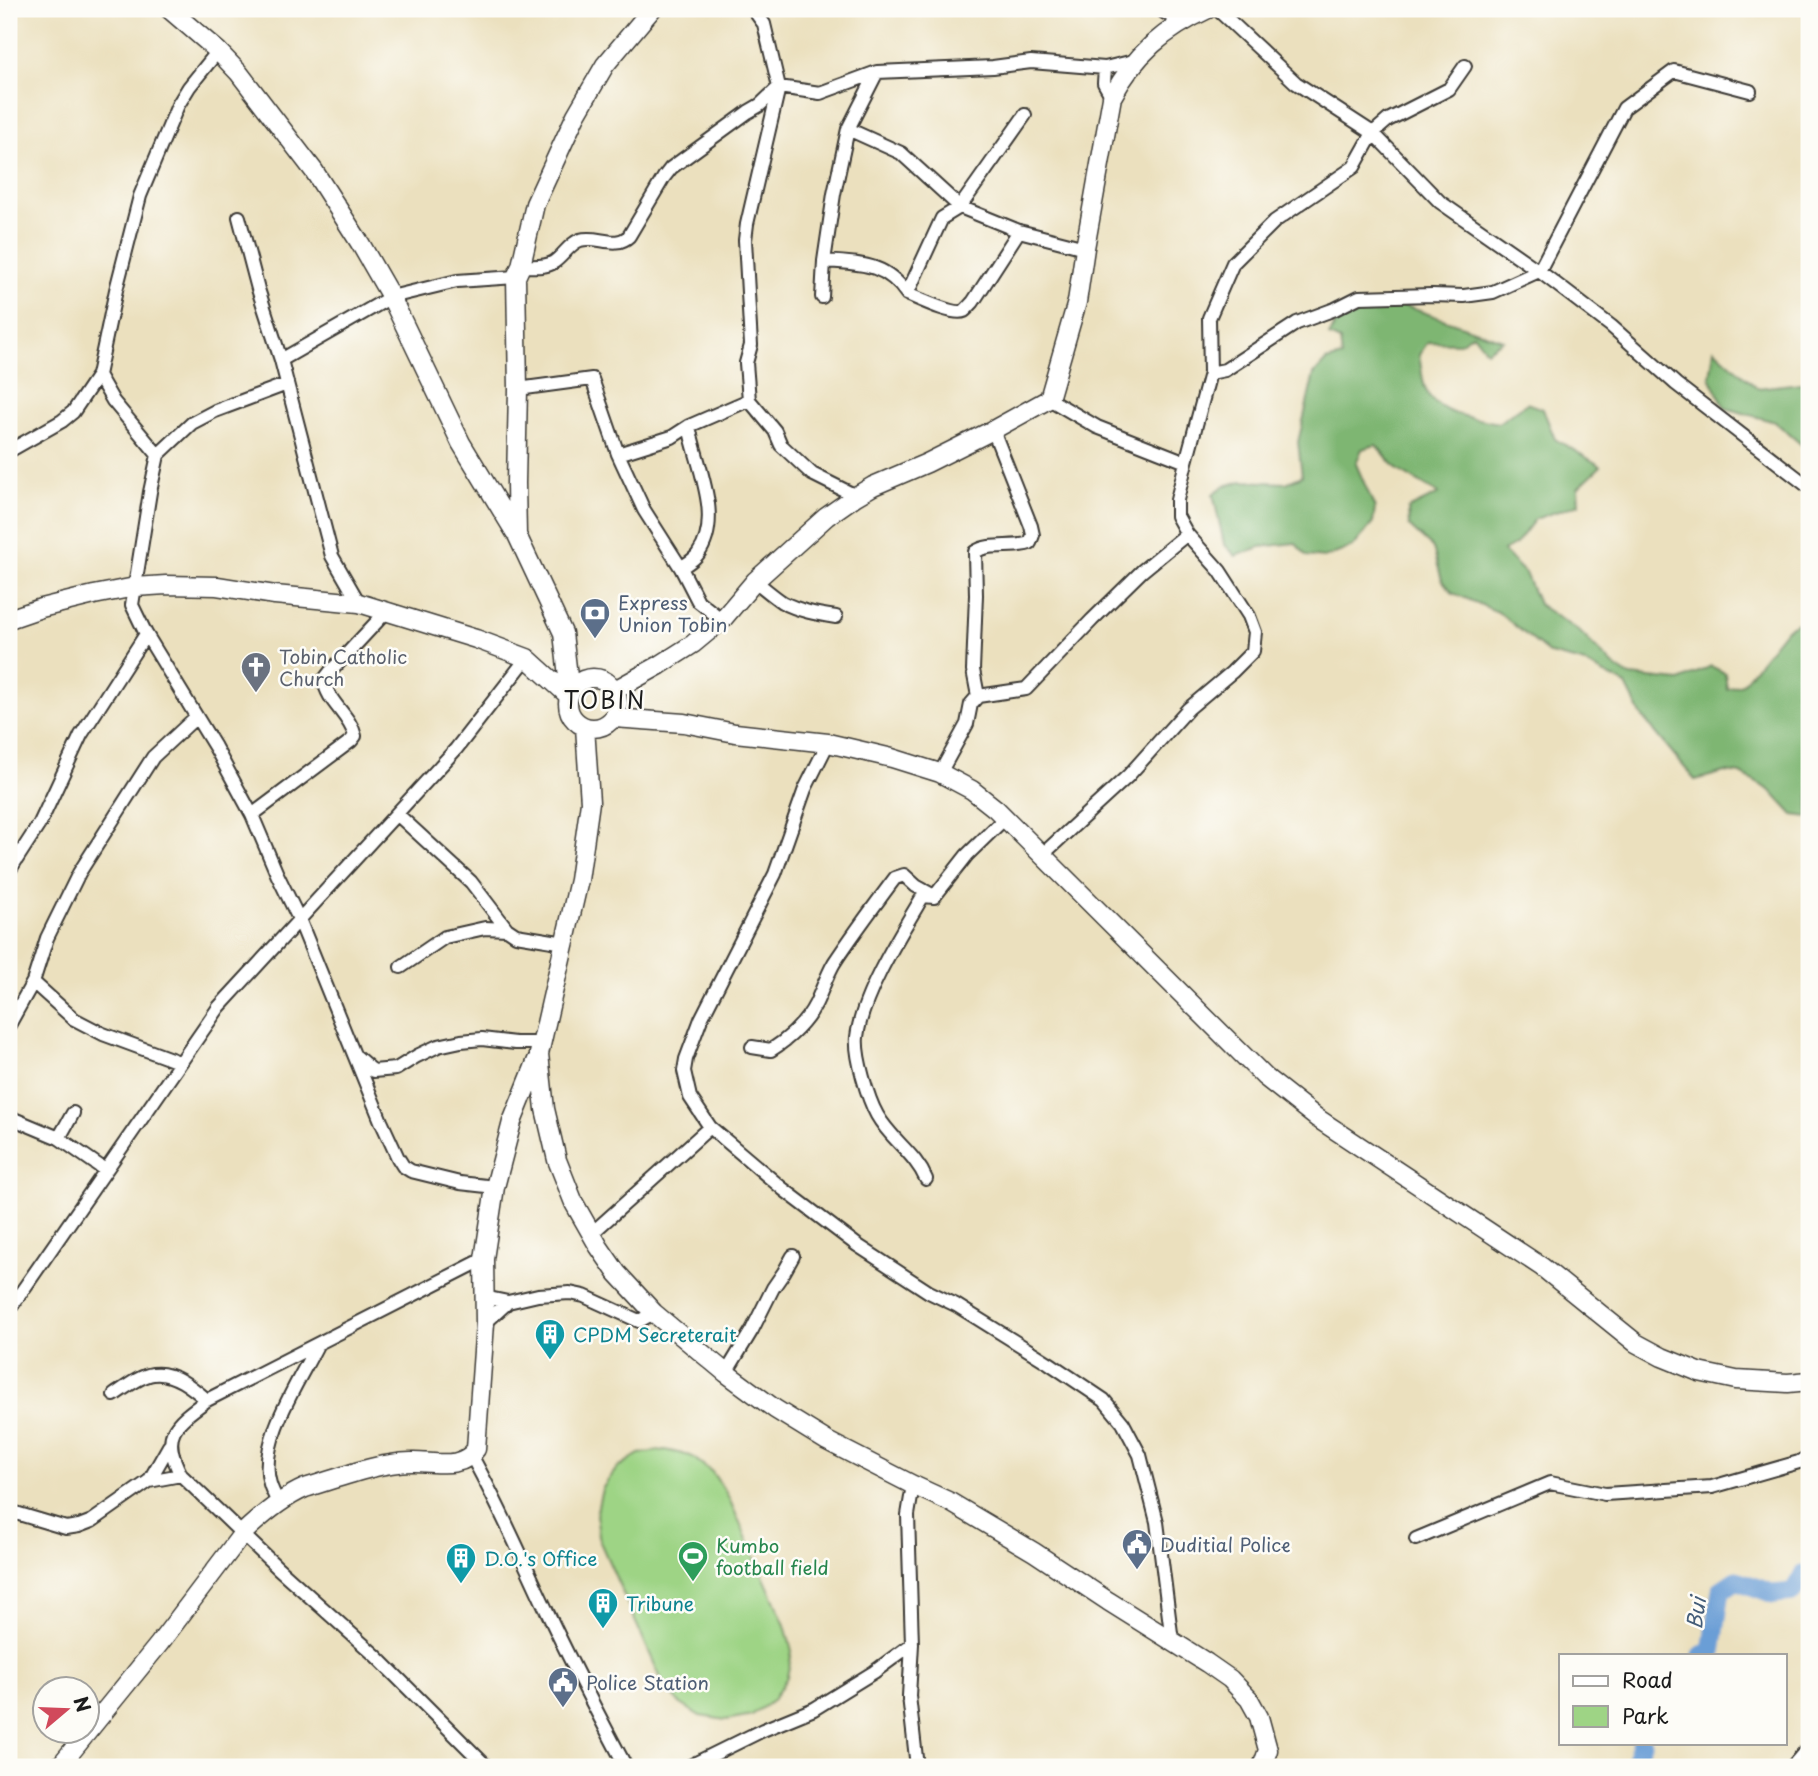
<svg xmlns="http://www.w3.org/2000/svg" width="1818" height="1776" font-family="'Playpen Sans',sans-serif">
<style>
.green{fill:#9ed485;stroke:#5d7850;stroke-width:2}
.forest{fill:#7eb672;stroke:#4d6947;stroke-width:2}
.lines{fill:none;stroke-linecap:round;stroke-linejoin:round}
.river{stroke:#6b9ed6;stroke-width:19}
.street-casing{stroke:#3b3934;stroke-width:16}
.secondary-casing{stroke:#3b3934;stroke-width:21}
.street{stroke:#fff;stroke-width:12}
.secondary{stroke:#fff;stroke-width:18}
.labels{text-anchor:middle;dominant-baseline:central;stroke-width:5;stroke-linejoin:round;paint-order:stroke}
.service-label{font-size:19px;fill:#4e5e75;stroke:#fdfcf7;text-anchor:start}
.worship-label{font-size:19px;fill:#5b616d;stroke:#fdfcf7;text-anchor:start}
.culture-label{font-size:19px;fill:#0d838f;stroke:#fdfcf7;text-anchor:start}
.leisure-label{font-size:19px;fill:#27864d;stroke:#fdfcf7;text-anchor:start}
.water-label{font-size:21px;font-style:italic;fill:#445d79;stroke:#fdfcf7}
.quarter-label{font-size:23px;letter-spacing:2px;fill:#1c1c1c;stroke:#fdfcf7}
</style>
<rect width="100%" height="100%" fill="#fdfcf7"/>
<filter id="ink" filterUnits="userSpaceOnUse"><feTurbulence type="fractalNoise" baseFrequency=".0143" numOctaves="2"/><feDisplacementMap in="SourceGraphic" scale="14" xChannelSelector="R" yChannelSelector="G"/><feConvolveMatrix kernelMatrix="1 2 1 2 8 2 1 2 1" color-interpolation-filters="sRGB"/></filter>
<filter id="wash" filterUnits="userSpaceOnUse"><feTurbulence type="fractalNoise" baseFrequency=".00686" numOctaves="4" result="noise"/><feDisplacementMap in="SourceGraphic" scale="28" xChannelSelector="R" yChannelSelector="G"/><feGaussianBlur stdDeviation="1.57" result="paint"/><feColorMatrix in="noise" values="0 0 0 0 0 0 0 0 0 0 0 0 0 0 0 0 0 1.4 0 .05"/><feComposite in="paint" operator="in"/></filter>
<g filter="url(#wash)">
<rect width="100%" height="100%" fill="#ebe0be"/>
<path class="green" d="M 665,1450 L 691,1456 L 712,1472 L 727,1494 L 785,1625 L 792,1651 L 787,1677 L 773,1700 L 752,1715 L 726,1720 L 700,1716 L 678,1702 L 662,1681 L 600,1542 L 596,1515 L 602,1489 L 617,1468 L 639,1454 Z"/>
<path class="forest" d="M 1391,301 L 1503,340 L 1486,351 L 1473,334 L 1460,343 L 1428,342 L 1419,355 C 1421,365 1422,378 1425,388 C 1436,416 1472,417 1498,423 L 1527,403 L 1543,409 L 1555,439 L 1601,466 L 1578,488 L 1579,504 L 1535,519 L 1516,544 L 1503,551 L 1525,573 L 1538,604 L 1580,632 L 1616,668 L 1630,676 L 1680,681 L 1711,666 L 1725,673 L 1727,689 L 1742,684 L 1786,629 L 1809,617 L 1809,817 L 1793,815 L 1770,790 L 1741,774 L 1725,772 L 1695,780 L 1641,715 L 1626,685 L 1582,662 L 1550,654 L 1498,612 L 1453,593 L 1442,580 L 1433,548 L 1409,526 L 1408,509 L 1439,494 L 1398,470 L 1376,445 L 1362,449 L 1356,464 L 1375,508 L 1373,523 L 1353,547 L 1324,558 L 1307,556 L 1295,543 L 1260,547 L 1236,556 L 1224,544 L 1213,494 L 1224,486 L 1242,481 L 1286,483 L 1302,476 L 1298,442 L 1314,374 L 1326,361 L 1342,357 L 1340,341 L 1329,336 L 1341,312 Z
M 1714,349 L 1757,388 L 1809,382 L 1809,451 L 1775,422 L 1725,408 L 1710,377 Z"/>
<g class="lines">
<path class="river" d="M 1702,1655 L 1712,1652 L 1721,1590 L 1736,1580 L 1774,1594 L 1793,1592 L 1803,1575 L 1809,1577
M 1633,1767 L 1642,1743"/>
</g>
</g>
<g filter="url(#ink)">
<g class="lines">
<g class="street-casing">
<path id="street" d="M 753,9 L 764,24 L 779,87 L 747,224 L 745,240 L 751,345 L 746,363 L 749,400 L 775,431 L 781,445 L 812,474 L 856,496
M 1161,9 L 1164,12 L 1181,22
M 1217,9 L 1296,83 L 1373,133 L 1440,202 L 1539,271 L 1611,326 L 1676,384 L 1809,487
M 1105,68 L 1104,83 L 1112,97
M 848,129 L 901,153 L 960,207 L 1025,115
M 239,217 L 258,289 L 281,360 L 332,556 L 359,603
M 824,261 C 860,264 885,262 907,294 L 942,218 L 960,207 L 1019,231 L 1085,248
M 521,266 C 532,266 545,268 554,262 C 564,255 569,244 580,240 C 597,235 616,249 629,236 L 664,177 L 671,168 L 748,112 L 760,105 L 779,87 L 820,93 L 877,72 L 993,67 L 1031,62 L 1105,68 L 1138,60
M 907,294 C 919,299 954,316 964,311 C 967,309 971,304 973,302 L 1019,231
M 822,297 L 824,261 L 834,194 L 848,129 L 877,72
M 281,360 L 391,297 L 457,281 L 516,277
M 1210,373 L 1209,318 L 1233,263 L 1275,221 L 1354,167 L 1373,133 L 1388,120 L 1449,89 L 1465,66
M 98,375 L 113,401 L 158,455
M 287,384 L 215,411 L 192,423 L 158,455 L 150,492 L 132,605 L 146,634 L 215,747 L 252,815 L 277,874 L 299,919 L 381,1121 L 398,1158 L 403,1166 L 411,1171 L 460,1183 L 495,1187
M 518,389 L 592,379 L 618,454 L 644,510 L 681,568 L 698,601 L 722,620
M 1049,399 L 1097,427 L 1186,462
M 9,451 L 62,421 L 73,412 L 98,375 L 116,290 L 140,196 L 178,105 L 189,87 L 218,51
M 618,454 L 672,437 L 689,426 L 749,400
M 681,568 C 686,564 694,560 698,554 C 724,518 696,464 689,426
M 755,581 C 764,588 773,596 782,602 C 799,611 817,614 836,617
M 978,696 L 973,670 L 976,595 L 975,552 C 990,542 1012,549 1030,543 L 1033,535 L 1031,526 L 993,430
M 828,743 L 805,789 L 775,874 L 701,1019 L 686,1059 L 684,1071 L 690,1097 L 710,1127 L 783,1189 L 857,1245 L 929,1292 L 956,1305 L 1049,1363 L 1104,1400 L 1123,1423 L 1140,1455 L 1157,1522 L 1172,1641
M 940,773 L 967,724 L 971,704 L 978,696 L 1026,689 L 1092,620 L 1142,571 L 1187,534
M 397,814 L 471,882 L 507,929 L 516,935 L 565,943
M 252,815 L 351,741 L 355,736 C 350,715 327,702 324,680 L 331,671 L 386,612
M 1042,855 L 1128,776 L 1188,709 L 1232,672 L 1253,651 L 1255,632 L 1249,616 L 1220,571 L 1187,534 L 1177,516 L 1177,500 L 1186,462 L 1210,373 L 1225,370 L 1297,323 L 1335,309 L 1359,297 L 1432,295 L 1464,296 L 1493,292 L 1539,271 L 1624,108 L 1674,71 L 1750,91
M 9,871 L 40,823 L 81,735 L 146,634
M 934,897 L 967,855 L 1005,818
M 401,967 L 445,937 L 485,928 L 507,929
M 9,1025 L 33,982
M 752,1047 L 771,1050 C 790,1038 806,1023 816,1003 C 822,990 827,975 834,963 C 853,934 874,906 895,878 L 904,875 L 916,886 L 934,896
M 357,1057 L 373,1071 L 396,1069 L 417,1056 L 438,1046 L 461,1041 L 482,1039 L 515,1043 L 541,1043
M 179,1062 L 103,1034 L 74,1019 L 33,982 L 47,938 L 79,873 L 153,757 L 196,717
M 73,1113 L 59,1138 L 105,1170
M 9,1117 L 59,1138
M 926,1179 C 915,1153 891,1140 877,1115 C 868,1099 855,1056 857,1037 C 862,995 901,933 923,896 L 934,897
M 591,1234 L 710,1127
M 484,1259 L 207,1400 C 174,1424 160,1434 181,1475 L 278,1568 L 376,1656 L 487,1767
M 484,1297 L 508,1302 L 538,1295 L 570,1293 L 584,1296 L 639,1321 L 654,1313
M 9,1310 L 219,1007 L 456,749 L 527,658
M 485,1323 L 508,1302
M 726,1373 L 752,1330 L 773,1288 L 784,1272 L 793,1256
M 114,1395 C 125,1388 139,1376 153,1374 C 173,1371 193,1388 207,1400
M 471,1455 C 502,1510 526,1568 553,1624 C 576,1672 601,1720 626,1767
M 149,1481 L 181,1475
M 913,1485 L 908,1515 L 912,1644 L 909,1696 L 917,1767
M 279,1504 C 276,1498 272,1491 270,1484 C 257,1443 299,1381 317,1345
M 9,1511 L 66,1528 L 79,1526 L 92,1521 L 149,1481 L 169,1446
M 1416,1539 L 1550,1483 L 1605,1494 L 1712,1487 L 1799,1462 L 1809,1456
M 688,1767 L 763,1730 L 814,1709 L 874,1672 L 912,1644
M 1792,1767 L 1809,1747"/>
</g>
<g class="secondary-casing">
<path id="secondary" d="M 169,9 L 218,51 L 239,73 L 314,171 L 360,243 L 391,297 L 461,443 L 515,532
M 9,619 L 41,608 L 94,595 L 135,587 L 166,585 L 217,586 L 275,595 L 359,603 L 476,639 L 527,658 L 569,696
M568 703a25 25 0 1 1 50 0a25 25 0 1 1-50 0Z
M 615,690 L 660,665 L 693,644 L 722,620 L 755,581 L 826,517 L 856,496 L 873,486 L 927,463 L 993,430 L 1049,399 L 1077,302 L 1085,248 L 1112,97 C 1135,54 1165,29 1208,9
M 570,694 L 563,633 L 517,535 L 516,483 L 518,389 L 516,277 L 521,266 L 535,204 L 576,115 L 605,65 L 652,9
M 614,718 L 684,723 L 735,733 L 828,743 L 892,758 L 940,773 L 972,790 L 996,809 L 1265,1077 L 1317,1118 L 1542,1267 L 1636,1343 L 1662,1357 L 1699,1372 L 1736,1380 L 1788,1383 L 1809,1381
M 585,727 L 590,802 L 579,880 L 539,1054 L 545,1109 L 557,1160 L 574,1203 L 599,1247 L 617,1273 L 654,1313 L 726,1373 L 775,1409 L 827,1441 L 913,1485 L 950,1502 L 1034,1552 L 1108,1601 L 1207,1663 L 1230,1679 L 1249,1699 L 1259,1717 L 1268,1750 L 1262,1767
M 59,1767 L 159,1644 L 243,1533 C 261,1516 282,1498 305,1488 C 339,1478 375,1463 411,1462 C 434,1461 461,1471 476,1449 L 485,1323 L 484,1259 L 495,1187 L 512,1122 L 537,1060"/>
</g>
<use href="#street" class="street"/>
<use href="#secondary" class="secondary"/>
</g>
</g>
<defs>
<g id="bank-pin" transform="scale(1.575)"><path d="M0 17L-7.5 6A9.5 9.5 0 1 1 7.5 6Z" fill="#5c6f8a" stroke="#fdfcf7"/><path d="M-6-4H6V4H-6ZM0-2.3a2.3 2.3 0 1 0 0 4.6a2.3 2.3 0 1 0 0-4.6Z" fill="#fff"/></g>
<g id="church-pin" transform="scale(1.575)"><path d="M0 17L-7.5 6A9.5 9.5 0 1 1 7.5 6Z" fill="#6b7280" stroke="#fdfcf7"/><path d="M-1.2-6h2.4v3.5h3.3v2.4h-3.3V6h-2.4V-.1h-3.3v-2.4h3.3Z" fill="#fff"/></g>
<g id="building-pin" transform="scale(1.575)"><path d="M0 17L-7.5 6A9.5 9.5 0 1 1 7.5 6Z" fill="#0f9aa8" stroke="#fdfcf7"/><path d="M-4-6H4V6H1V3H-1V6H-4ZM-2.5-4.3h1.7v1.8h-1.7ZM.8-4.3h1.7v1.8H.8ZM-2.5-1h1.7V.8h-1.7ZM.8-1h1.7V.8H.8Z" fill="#fff"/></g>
<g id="civic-pin" transform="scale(1.575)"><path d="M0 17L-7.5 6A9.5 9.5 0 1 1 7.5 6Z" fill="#5c6f8a" stroke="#fdfcf7"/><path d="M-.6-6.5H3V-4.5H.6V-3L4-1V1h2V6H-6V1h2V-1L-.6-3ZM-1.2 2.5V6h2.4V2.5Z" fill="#fff"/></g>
<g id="stadium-pin" transform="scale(1.575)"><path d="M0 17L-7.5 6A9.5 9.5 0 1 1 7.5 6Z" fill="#2e9e5b" stroke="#fdfcf7"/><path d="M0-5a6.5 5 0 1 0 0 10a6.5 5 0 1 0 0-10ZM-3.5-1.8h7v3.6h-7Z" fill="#fff"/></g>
</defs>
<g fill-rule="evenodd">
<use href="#bank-pin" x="595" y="613"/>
<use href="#church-pin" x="256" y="667"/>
<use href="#building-pin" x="550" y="1334"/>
<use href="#civic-pin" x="1137" y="1544"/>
<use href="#stadium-pin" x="693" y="1556"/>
<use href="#building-pin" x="461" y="1558"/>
<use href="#building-pin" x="603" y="1603"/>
<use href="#civic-pin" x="563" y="1682"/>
</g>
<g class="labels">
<g class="service-label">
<text x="618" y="602">Express<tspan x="618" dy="22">Union Tobin</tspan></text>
<text x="1160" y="1544">Duditial Police</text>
<text x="586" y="1682">Police Station</text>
</g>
<g class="worship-label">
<text x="279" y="656">Tobin Catholic<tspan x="279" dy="22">Church</tspan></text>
</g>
<g class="culture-label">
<text x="573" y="1334">CPDM Secreterait</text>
<text x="484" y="1558">D.O.'s Office</text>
<text x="626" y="1603">Tribune</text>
</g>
<g class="leisure-label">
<text x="716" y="1545">Kumbo<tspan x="716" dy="22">football field</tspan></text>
</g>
<g class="water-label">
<text transform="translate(1695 1613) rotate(-82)">Bui</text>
</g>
<g class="quarter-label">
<text x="605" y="699">TOBIN</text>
</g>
</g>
<rect width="1818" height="1776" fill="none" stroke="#fdfcf7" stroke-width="35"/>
<rect x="1559" y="1654" width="228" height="91" fill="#fdfcf7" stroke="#a3a29f" stroke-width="2"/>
<rect x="1573" y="1676" width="35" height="10" fill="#ffffff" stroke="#a3a29f" stroke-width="2"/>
<text x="1622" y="1688" font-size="21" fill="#1c1c1c">Road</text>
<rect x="1573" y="1706" width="35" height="21" fill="#9ed485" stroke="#a3a29f" stroke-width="2"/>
<text x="1622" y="1724" font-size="21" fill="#1c1c1c">Park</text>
<g transform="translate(66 1710) rotate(71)"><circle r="33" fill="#fdfcf7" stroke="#a3a29f" stroke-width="2"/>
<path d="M0-5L12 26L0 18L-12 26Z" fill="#d1495b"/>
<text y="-10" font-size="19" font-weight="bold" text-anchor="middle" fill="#1c1c1c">N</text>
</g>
</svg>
